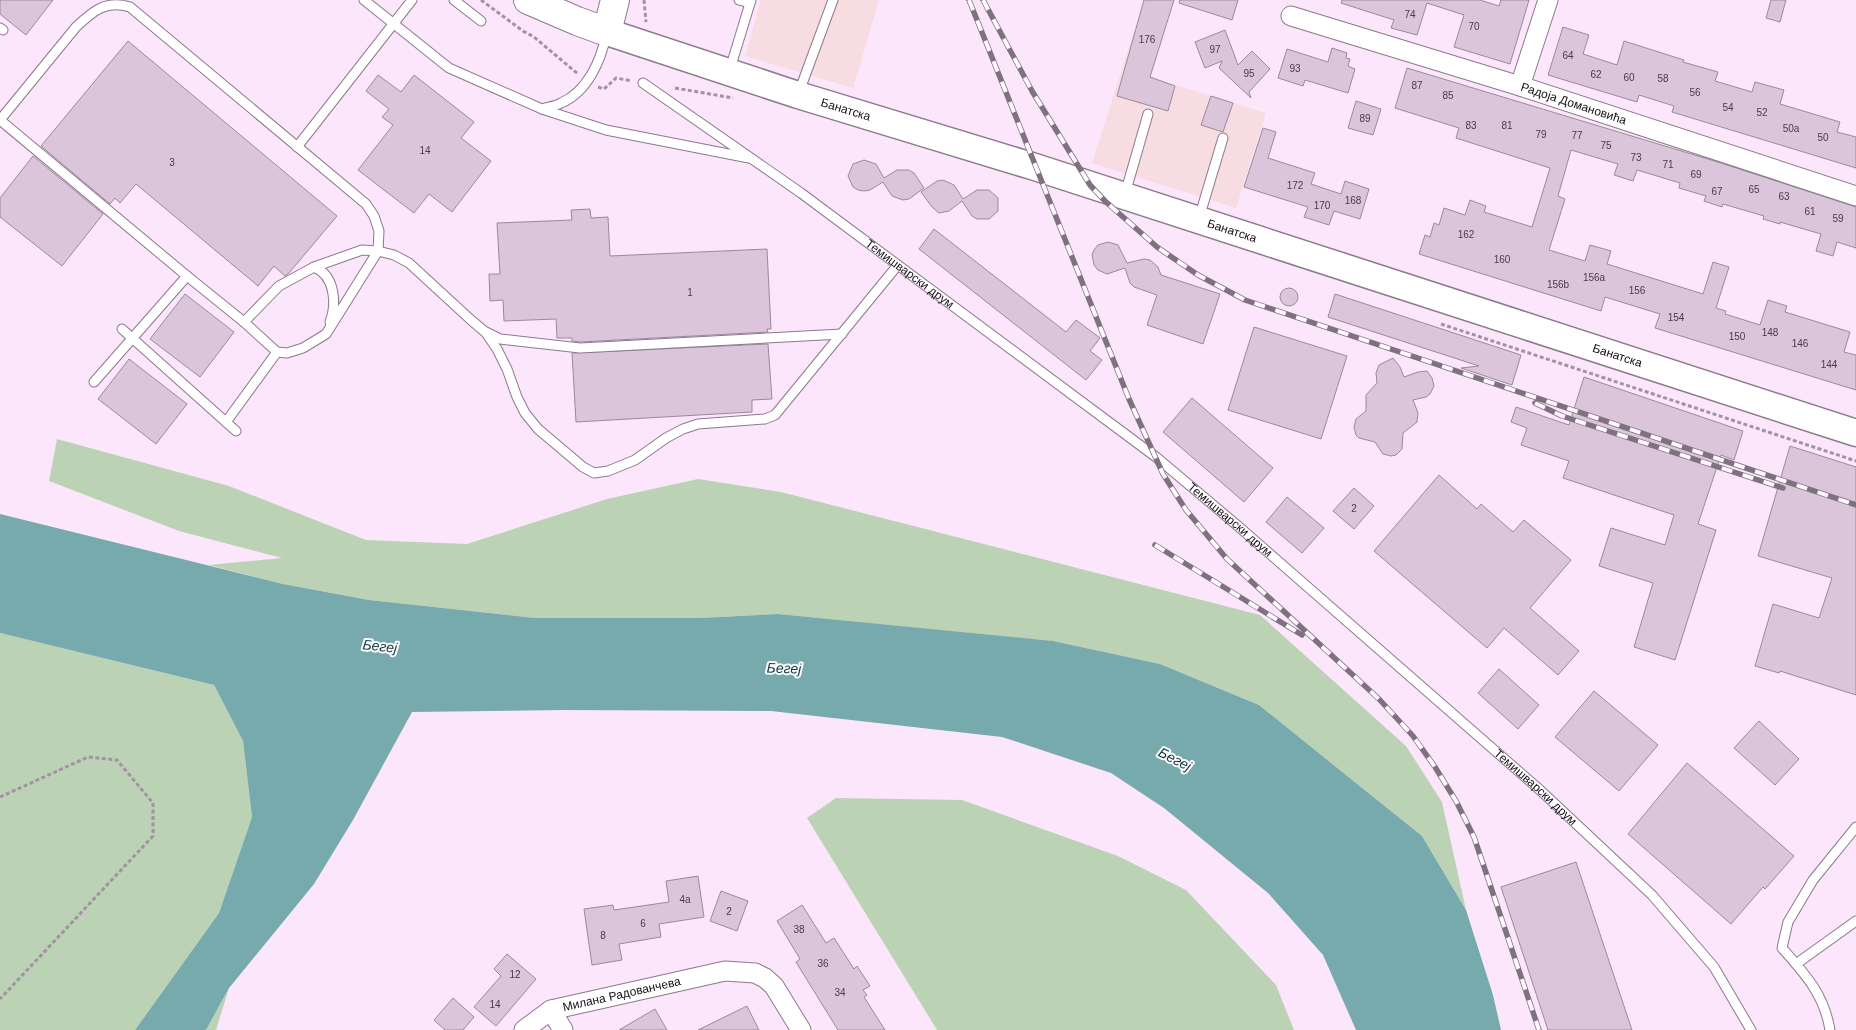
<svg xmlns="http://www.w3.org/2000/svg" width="1856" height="1030" font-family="Arial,sans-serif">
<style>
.commercial{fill:#f7dce1}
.green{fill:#bbd3b4}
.water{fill:#77aaac}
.building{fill:#dac5da;stroke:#9c889c}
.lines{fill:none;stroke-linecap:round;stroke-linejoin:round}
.lane-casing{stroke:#8c798c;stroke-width:11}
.street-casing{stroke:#8c798c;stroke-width:21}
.secondary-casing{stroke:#8c798c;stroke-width:29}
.primary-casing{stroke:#8c798c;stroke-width:30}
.path{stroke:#a292a2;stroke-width:3;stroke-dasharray:4 2.5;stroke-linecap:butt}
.lane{stroke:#fff;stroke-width:9}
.street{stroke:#fff;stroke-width:19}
.secondary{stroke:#fff;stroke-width:26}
.primary{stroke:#fff;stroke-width:28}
.rail-casing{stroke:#7f717f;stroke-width:5.5}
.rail{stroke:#fefafe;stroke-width:4;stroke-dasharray:11;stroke-linecap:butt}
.labels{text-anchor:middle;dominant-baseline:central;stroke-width:4;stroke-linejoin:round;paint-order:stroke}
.number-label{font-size:10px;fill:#473c47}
.street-label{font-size:12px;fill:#160f16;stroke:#fefafe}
.water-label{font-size:14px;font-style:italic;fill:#104143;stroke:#fefafe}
</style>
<rect width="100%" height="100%" fill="#fce6fc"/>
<path class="commercial" d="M 761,0 L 879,0 L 853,88 L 745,56 Z
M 1144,0 L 1174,0 L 1150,77 L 1266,113 L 1236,208 L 1092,163 Z"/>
<path class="green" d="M 57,439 L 229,486 L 366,540 L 467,544 L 607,499 L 698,479 L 781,492 L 1260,615 L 1406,746 L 1442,802 L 1466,910 L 1422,836 L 1355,782 L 1259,705 L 1160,664 L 1052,641 L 778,614 L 700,618 L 535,618 L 369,600 L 283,584 L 209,565 L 282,558 L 179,531 L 49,481 Z
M 0,633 L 214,685 L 243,741 L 252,817 L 219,913 L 135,1030 L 0,1030 Z
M 836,798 L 962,800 L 1118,856 L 1186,890 L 1276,985 L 1294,1030 L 937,1030 L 807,818 Z
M 229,988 L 216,1030 L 206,1030 Z"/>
<path class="water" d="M 0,514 L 283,584 L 369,600 L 535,618 L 700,618 L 778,614 L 1053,641 L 1160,664 L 1259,705 L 1422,836 L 1466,910 L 1493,995 L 1501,1030 L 1356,1030 L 1323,955 L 1268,893 L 1164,808 L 1111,773 L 1002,737 L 771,711 L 563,710 L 412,712 L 353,820 L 314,884 L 229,988 L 206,1030 L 135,1030 L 219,913 L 252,817 L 243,741 L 214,685 L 0,633 Z"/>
<path class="building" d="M 0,0 L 53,0 L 26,35 L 0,14 Z
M 1144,0 L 1174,0 L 1150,77 L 1175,86 L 1168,111 L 1117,96 Z
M 1180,0 L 1238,0 L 1232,20 L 1179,3 Z
M 1342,0 L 1480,0 L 1499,6 L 1501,0 L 1529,0 L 1510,64 L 1454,47 L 1464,15 L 1427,3 L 1417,35 L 1391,28 L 1394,20 L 1341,3 Z
M 1771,0 L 1786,0 L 1780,22 L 1766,18 Z
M 1563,27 L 1589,35 L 1583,54 L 1617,65 L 1624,41 L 1684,60 L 1683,62 L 1718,72 L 1715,81 L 1752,92 L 1755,82 L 1784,90 L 1780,104 L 1840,122 L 1837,132 L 1856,137 L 1856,168 L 1672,112 L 1674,106 L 1639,95 L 1637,102 L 1548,75 Z
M 1225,30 L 1238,65 L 1252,51 L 1270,69 L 1249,92 L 1251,98 L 1219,68 L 1222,61 L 1205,68 L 1195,42 Z
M 128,41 L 337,216 L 289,273 L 285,276 L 274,266 L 258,286 L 136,184 L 120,203 L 115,198 L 110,204 L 41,146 Z
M 1332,48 L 1347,53 L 1346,58 L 1350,59 L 1348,66 L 1355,69 L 1348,93 L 1305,80 L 1303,86 L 1278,78 L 1287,49 L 1328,62 Z
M 1407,68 L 1721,163 L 1856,207 L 1856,248 L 1837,242 L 1833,256 L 1816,251 L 1821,234 L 1780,222 L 1780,224 L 1763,219 L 1764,216 L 1723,204 L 1722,207 L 1704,201 L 1706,196 L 1679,188 L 1680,183 L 1637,170 L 1633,181 L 1614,175 L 1618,164 L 1571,150 L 1558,196 L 1565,199 L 1549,250 L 1585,261 L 1590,245 L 1611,251 L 1607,264 L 1703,294 L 1713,262 L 1729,267 L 1716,308 L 1726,311 L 1725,314 L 1760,325 L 1768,300 L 1787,306 L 1785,312 L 1850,332 L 1844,352 L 1856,355 L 1856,390 L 1655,328 L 1660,314 L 1605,297 L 1601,311 L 1419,254 L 1425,235 L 1430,237 L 1434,223 L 1439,225 L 1444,208 L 1465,215 L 1470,200 L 1486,206 L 1484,212 L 1532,227 L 1550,168 L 1456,138 L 1459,128 L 1395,108 Z
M 378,75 L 401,92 L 414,75 L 474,122 L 461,138 L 491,161 L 452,212 L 429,194 L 414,213 L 358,170 L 393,125 L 382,117 L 389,109 L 366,91 Z
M 1211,96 L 1233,103 L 1223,132 L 1201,125 Z
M 1356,101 L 1381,109 L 1373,135 L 1348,128 Z
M 1263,128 L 1276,132 L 1268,158 L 1315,173 L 1311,184 L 1341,194 L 1345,181 L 1369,189 L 1360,219 L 1334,211 L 1329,225 L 1304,217 L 1308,207 L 1244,187 Z
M 33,156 L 103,214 L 62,266 L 0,217 L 0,198 Z
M 864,160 L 876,164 L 884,178 L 897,170 L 909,170 L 914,173 L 924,188 L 909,199 L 903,200 L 892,196 L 883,182 L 870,190 L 864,191 L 858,190 L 853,187 L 848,176 L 853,164 Z
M 943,180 L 954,185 L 963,199 L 977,190 L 989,190 L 998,198 L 998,211 L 989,219 L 977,219 L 972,216 L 962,201 L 949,211 L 939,213 L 932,207 L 921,192 L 937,181 Z
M 590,209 L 591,218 L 608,217 L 610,256 L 767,249 L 771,329 L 767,329 L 768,332 L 580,342 L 572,341 L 572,338 L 557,338 L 556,319 L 504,321 L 503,300 L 490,301 L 489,274 L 500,274 L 497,223 L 572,220 L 571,210 Z
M 934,229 L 1066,332 L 1076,320 L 1100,338 L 1090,351 L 1102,360 L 1086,380 L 919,249 Z
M 1108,242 L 1118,245 L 1127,263 L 1144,259 L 1150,260 L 1158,267 L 1161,275 L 1220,294 L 1203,344 L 1147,325 L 1157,295 L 1134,287 L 1130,283 L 1125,268 L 1107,274 L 1098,270 L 1094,265 L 1092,255 L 1094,250 L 1098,245 Z
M1280 297a9 9 0 1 1 18 0a9 9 0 1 1-18 0Z
M 185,294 L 234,332 L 200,377 L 150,339 Z
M 1335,294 L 1521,355 L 1512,385 L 1461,368 L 1479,366 L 1328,317 Z
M 1254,327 L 1347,356 L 1321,439 L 1228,410 Z
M 768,344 L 772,399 L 752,400 L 752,412 L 576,422 L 572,353 Z
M 1393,358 L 1400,367 L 1404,377 L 1418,372 L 1427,371 L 1432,378 L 1434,386 L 1430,394 L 1426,397 L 1413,400 L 1418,413 L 1417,422 L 1403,433 L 1402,449 L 1396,455 L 1391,456 L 1383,454 L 1375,442 L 1359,438 L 1356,435 L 1354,427 L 1356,419 L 1366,411 L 1366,395 L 1377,383 L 1376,373 L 1379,365 Z
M 129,359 L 187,404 L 156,444 L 98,399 Z
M 1584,377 L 1743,431 L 1734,460 L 1721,455 L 1698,524 L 1716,530 L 1675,660 L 1634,647 L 1653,583 L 1599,566 L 1611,528 L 1665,545 L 1674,515 L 1563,478 L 1569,461 L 1521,445 L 1527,428 L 1511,422 L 1516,407 L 1569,425 Z
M 1192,398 L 1273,468 L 1244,502 L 1163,432 Z
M 1790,446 L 1856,467 L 1856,695 L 1780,671 L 1779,673 L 1755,666 L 1773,604 L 1819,618 L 1832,578 L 1758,556 Z
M 1439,475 L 1477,509 L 1481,504 L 1513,532 L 1524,520 L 1571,560 L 1530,608 L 1579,651 L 1558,675 L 1504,628 L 1487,648 L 1374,551 Z
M 1354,488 L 1374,506 L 1354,529 L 1333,511 Z
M 1287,497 L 1324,528 L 1302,553 L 1266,522 Z
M 1499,669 L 1539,705 L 1518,729 L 1478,693 Z
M 1594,691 L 1658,745 L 1619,791 L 1555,737 Z
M 1759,721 L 1799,759 L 1775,785 L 1734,748 Z
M 1687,763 L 1794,856 L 1765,889 L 1763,887 L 1731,924 L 1628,834 Z
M 1576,862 L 1632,1030 L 1548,1030 L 1501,887 Z
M 698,876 L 704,917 L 659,924 L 661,937 L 619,944 L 622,960 L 592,965 L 584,909 L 613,905 L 614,910 L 669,902 L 666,881 Z
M 721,891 L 748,901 L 737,931 L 710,921 Z
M 802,905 L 826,943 L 834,938 L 854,969 L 857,966 L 870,986 L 863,990 L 867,995 L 864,997 L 885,1030 L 838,1030 L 796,962 L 800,959 L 777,921 Z
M 507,954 L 536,979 L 496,1026 L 474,1007 L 501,976 L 494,969 Z
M 453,998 L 474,1017 L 463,1030 L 445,1030 L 434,1020 Z
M 747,1006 L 759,1030 L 698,1030 Z
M 655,1009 L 667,1030 L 619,1030 Z"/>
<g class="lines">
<g class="lane-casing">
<g id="lane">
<path d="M 364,0 L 449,68 L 542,109 L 606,130 L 749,158"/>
<path d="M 454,0 L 481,21"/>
<path d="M 739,0 L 750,3"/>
<path d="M 0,28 L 3,30"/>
<path d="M 730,69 L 751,0"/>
<path id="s1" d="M 643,83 L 801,193 L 1156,457 L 1238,526 L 1540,790 L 1652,895 L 1714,967 L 1751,1030"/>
<path d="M 799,92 L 833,0"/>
<path d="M 542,109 C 548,107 556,106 561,103 C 587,92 601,61 606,35"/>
<path d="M 0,120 L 76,27 C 94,10 106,0 130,7 L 366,204 L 374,216 L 379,231 L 378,251 L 326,334 L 303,348 L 287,353 L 277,352 L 244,322 L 187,276 L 0,120"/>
<path d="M 297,147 L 412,0"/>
<path d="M 1125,194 L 1148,114"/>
<path d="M 1199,218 L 1223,138"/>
<path d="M 314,267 C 335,275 337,304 330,322"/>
<path d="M 244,322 L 279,286 L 314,267 L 362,250 L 378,251 L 394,255 L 409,263 L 471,320 L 484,331 L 500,339 L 580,348 L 842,334"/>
<path d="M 122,329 L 236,431"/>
<path d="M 486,333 L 497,349 L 507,369 L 517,397 L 525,413 L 538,429 L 583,467 L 594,473 L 608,471 L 635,460 L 666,438 L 683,429 L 698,424 L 765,419 L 775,415 L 897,266"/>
<path d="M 94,382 L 187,276"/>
<path d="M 226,422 L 277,352"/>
<path d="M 1796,964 L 1856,921"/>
<path d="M 1830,1030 C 1824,994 1805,974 1782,948 L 1788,922 L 1813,880 L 1856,827"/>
</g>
</g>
<g class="street-casing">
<g id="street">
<path id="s2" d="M 1291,16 L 1520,86 L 1856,196"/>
<path d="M 1520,86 L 1548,0"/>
<path d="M 551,1010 L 563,1030"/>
<path id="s3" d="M 524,1030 L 551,1010 L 725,971 L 755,973 L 765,978 L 774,986 L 801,1030"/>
</g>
</g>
<g class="secondary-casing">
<g id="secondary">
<path id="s4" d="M 607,32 L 798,95 L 1035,167 L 1856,433"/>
</g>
</g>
<g class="primary-casing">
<path id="primary" d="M 528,0 L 577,21 L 607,32 L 615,0"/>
</g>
<path class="path" d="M 481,0 L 523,31 L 534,37 L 578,74
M 644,0 L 646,22
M 598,87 L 604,89 L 616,78 L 632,81
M 675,88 L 733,98
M 1441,324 L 1856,461
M 0,797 L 88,757 L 117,760 L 153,803 L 153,836 L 0,999"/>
<use href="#lane" class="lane"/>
<use href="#street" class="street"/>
<use href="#secondary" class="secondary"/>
<use href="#primary" class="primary"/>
<g class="rail-casing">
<path id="rail" d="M 969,0 L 1129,399 L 1163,474 L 1186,510 L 1227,559 L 1379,699 L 1413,736 L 1435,767 L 1456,801 L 1474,837 L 1539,1030
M 983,0 L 1032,91 L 1090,185 L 1105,201 L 1157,247 L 1198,275 L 1245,300 L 1856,505
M 1535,403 L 1562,416 L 1783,488
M 1155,545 L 1302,635"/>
</g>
<use href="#rail" class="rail"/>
</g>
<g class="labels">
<g class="number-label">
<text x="1410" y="14">74</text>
<text x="1474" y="26">70</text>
<text x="1147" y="39">176</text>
<text x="1215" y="49">97</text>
<text x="1568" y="55">64</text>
<text x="1295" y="68">93</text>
<text x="1249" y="73">95</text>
<text x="1596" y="74">62</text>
<text x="1629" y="77">60</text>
<text x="1663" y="78">58</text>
<text x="1417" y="85">87</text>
<text x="1695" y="92">56</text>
<text x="1448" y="95">85</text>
<text x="1728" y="107">54</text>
<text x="1762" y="112">52</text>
<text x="1365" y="118">89</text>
<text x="1471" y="125">83</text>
<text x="1507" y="125">81</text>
<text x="1791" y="128">50a</text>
<text x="1541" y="134">79</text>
<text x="1577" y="135">77</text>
<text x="1823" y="137">50</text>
<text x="1606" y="145">75</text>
<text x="425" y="150">14</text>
<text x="1636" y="157">73</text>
<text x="172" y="162">3</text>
<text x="1668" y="164">71</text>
<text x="1696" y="174">69</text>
<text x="1295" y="185">172</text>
<text x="1754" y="189">65</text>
<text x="1717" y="191">67</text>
<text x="1784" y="196">63</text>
<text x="1353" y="200">168</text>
<text x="1322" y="205">170</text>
<text x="1810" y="211">61</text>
<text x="1838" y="218">59</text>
<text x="1466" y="234">162</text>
<text x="1502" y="259">160</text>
<text x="1594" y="277">156a</text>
<text x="1558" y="284">156b</text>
<text x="1637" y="290">156</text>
<text x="690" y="292">1</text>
<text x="1676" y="317">154</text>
<text x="1770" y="332">148</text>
<text x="1737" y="336">150</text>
<text x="1800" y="343">146</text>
<text x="1829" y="364">144</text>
<text x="1354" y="508">2</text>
<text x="685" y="899">4a</text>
<text x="729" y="911">2</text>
<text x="643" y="923">6</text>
<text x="799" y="929">38</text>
<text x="603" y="935">8</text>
<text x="823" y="963">36</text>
<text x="515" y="974">12</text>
<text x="840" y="992">34</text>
<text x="495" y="1004">14</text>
</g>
<g class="street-label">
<text stroke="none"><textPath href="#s2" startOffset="296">Радоја Домановића</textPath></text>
<text stroke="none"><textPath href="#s4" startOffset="251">Банатска</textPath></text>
<text stroke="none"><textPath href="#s4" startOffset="656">Банатска</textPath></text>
<text stroke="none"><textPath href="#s1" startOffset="328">Темишварски друм</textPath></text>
<text stroke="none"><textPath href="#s4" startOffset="1061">Банатска</textPath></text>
<text stroke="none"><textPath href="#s1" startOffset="732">Темишварски друм</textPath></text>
<text stroke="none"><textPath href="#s1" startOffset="1138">Темишварски друм</textPath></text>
<text stroke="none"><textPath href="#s3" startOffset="106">Милана Радованчева</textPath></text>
</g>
<g class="water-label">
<text transform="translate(380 646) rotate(6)">Бегеј</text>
<text transform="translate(784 668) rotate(2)">Бегеј</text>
<text transform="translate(1175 759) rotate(27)">Бегеј</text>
</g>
</g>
</svg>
